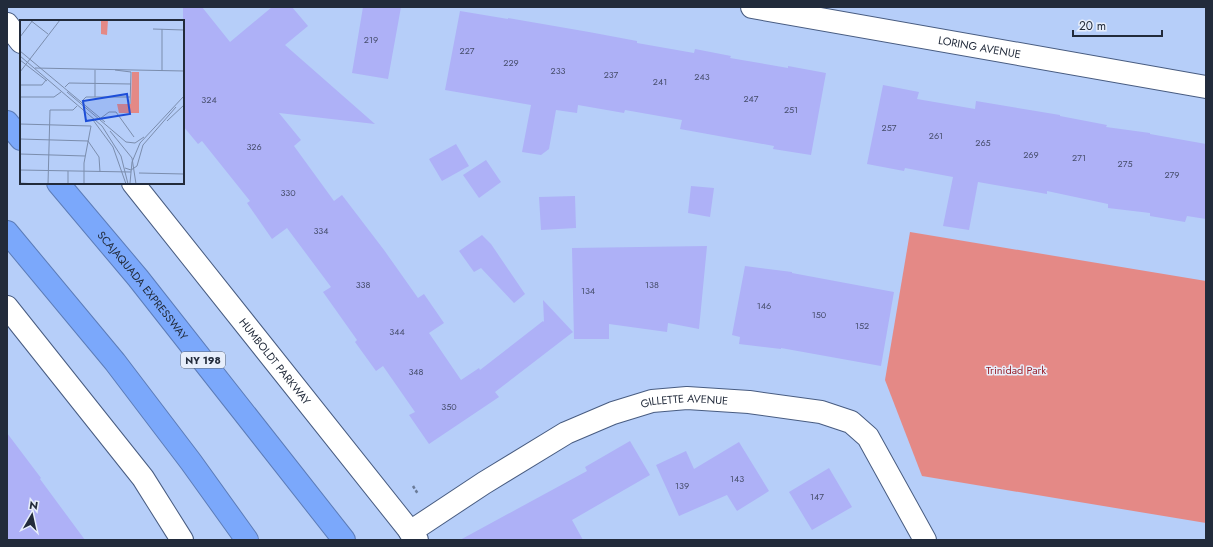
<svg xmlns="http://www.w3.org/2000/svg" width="1213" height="547" font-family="Jost,sans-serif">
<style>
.green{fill:#e48986}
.building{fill:#aeb1f7}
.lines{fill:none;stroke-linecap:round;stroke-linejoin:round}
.street-casing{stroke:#485c81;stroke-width:24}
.highway-casing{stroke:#5c7cb8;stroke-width:24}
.path{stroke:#697a97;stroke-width:2.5;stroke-dasharray:3 2;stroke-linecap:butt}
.street{stroke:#fff;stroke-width:22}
.highway{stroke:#7ba8fb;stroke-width:22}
.labels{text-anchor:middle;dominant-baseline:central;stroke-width:3;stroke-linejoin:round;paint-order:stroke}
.number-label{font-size:9px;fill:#454c6a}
.shield{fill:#e7eefb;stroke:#5d6675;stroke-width:1}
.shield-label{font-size:10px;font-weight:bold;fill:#222b3b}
.street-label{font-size:11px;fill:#222b3b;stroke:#e7eefb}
.park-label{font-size:11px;fill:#98222b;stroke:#e7eefb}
.inset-road{fill:none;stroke:#7b8dad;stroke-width:1}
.view{fill:#1d4ed8;fill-opacity:0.15;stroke:#1d4ed8;stroke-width:2}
.inset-edge{fill:none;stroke:#222b3b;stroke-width:2}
</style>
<rect width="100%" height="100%" fill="#b6cef9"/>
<path class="green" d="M 910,232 L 1206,281 L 1206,523 L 922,476 L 885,380 Z"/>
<path class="building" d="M 183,7 L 202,7 L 230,42 L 272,7 L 292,7 L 308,26 L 285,45 L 375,124 L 279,113 L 301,140 L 294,146 L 334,201 L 342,195 L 384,250 L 418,298 L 424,294 L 444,323 L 429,333 L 461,380 L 479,368 L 480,370 L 543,321 L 544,322 L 543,300 L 573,332 L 495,392 L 499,397 L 429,444 L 409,415 L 415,412 L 383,366 L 376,371 L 355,342 L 357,340 L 323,292 L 331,287 L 287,228 L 272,239 L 247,203 L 250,201 L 202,141 L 198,144 L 183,126 Z
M 363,7 L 401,7 L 388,79 L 352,73 Z
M 460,11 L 508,19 L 508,18 L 589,32 L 637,41 L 637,43 L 694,53 L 695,49 L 731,56 L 730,58 L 788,68 L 788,66 L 826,73 L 811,155 L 773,149 L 774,146 L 680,129 L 682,120 L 625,110 L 624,113 L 578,105 L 577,113 L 556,110 L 549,149 L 541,155 L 522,152 L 531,105 L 445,90 Z
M 883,85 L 919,92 L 917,99 L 975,109 L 976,101 L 1060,115 L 1060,116 L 1107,125 L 1106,127 L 1150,133 L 1150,134 L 1206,144 L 1206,219 L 1187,216 L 1185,222 L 1150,216 L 1150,213 L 1108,208 L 1108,204 L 1047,191 L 1047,194 L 978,182 L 969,230 L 943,226 L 953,177 L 905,168 L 904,171 L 867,164 Z
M 456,144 L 469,166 L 442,181 L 429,159 Z
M 486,160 L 501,182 L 479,198 L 463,175 Z
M 691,186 L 714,188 L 710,217 L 688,213 Z
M 575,196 L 576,228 L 541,230 L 539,197 Z
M 482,235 L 491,244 L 525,294 L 514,303 L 481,268 L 474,272 L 459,251 Z
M 707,246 L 699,329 L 668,323 L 667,332 L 609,324 L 609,339 L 574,339 L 572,248 Z
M 745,266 L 792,272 L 792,273 L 894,292 L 881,366 L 781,348 L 781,349 L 739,344 L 740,337 L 732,335 Z
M 7,433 L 41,478 L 40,479 L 85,540 L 7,540 Z
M 630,441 L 650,475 L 572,520 L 583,540 L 460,540 L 587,471 L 585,467 Z
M 739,442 L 769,491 L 737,511 L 727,495 L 679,516 L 656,465 L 686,451 L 694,469 Z
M 829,468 L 852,507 L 812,530 L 789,492 Z"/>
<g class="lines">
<g class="street-casing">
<g id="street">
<path id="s1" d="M 752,7 L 1206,87"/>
<path d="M 7,24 L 21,42"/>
<path id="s2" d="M 133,183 L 417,540"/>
<path d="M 7,307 L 143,478 L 182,540"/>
<path id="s3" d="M 410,532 L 484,483 L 566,433 L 613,413 L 652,401 L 687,398 L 749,402 L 821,412 L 851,422 L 868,437 L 925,540"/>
</g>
</g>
<g class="highway-casing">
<g id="highway">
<path d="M 7,122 L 21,139"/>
<path id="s4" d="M 58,183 L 138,278 L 344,540"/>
<path d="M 7,232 L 115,362 L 191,462 L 247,540"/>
</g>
</g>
<path class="path" d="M 413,486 L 418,494"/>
<use href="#street" class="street"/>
<use href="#highway" class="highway"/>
</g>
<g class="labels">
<g class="number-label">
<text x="371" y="39">219</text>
<text x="467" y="50">227</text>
<text x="511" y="62">229</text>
<text x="558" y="70">233</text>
<text x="611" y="74">237</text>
<text x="702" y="76">243</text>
<text x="660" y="81">241</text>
<text x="751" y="98">247</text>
<text x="209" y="99">324</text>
<text x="791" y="109">251</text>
<text x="889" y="127">257</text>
<text x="936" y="135">261</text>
<text x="983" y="142">265</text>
<text x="254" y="146">326</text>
<text x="1031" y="154">269</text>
<text x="1079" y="157">271</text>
<text x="1125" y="163">275</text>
<text x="1172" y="174">279</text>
<text x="288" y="192">330</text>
<text x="321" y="230">334</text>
<text x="363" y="284">338</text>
<text x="652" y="284">138</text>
<text x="588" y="290">134</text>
<text x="764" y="305">146</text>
<text x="819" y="314">150</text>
<text x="862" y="325">152</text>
<text x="397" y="331">344</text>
<text x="416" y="371">348</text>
<text x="449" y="406">350</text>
<text x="737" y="478">143</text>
<text x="682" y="485">139</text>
<text x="817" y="496">147</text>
</g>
<rect class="shield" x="181" y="352" width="44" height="16" rx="3"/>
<g class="shield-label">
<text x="203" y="360">NY 198</text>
</g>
<g class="street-label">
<text stroke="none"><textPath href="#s1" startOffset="231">LORING AVENUE</textPath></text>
<text stroke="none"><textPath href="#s4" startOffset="133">SCAJAQUADA EXPRESSWAY</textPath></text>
<text stroke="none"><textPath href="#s2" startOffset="228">HUMBOLDT PARKWAY</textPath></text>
<text stroke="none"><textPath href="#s3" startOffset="309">GILLETTE AVENUE</textPath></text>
</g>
<g class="park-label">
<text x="1016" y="370">Trinidad Park</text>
</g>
</g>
<g transform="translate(20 20)">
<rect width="164" height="164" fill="#b6cef9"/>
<path d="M 81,0 L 88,0 L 87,15 L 81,14 ZM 112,52 L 119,52 L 119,93 L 99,93 L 97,84 L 111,84 Z" fill="#e48986"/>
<path class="inset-road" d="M 10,0 L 28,14M 133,9 L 164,10M 0,17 L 13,0M 0,31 L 85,102M 0,36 L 82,106 L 101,136 L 108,164M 0,40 L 27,61M 15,48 L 164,51M 95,50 L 111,52 L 110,84M 142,51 L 142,9M 0,52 L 40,0M 0,65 L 22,65 L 26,60M 45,67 L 49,63 L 111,64M 47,72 L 106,122 L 115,123 L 124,117M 0,77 L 34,77 L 41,72M 75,77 L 75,50M 62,81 L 66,77 L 110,77M 81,98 L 89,92 L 96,92 L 114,117M 73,100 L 93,127 L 106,164M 147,101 L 164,85M 0,104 L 71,106M 90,111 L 112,138 L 116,164M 0,119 L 68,121 L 79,137 L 80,152M 0,134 L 65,136M 105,148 L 111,150 L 117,146 L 123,125 L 156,87M 0,150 L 111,152M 119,153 L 164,154M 0,163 L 17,164M 110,163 L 112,142 L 120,123 L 164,76M 28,164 L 30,90 L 53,90 L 57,86M 48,164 L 48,151M 64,164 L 64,143 L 71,106"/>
<path class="view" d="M 107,74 L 110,94 L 66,101 L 63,81 Z"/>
<rect width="164" height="164" class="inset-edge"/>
</g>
<rect width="1213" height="547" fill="none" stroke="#222b3b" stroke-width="16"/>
<g transform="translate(32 515) rotate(9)" stroke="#e7eefb" stroke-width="3" paint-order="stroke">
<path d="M0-3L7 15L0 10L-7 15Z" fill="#222b3b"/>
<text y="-6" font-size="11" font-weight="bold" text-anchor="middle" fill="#222b3b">N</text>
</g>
<path d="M1073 30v6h89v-6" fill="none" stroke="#222b3b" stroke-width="2"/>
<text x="1079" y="30" font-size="12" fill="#222b3b" stroke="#e7eefb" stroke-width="3" paint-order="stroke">20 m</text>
</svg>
